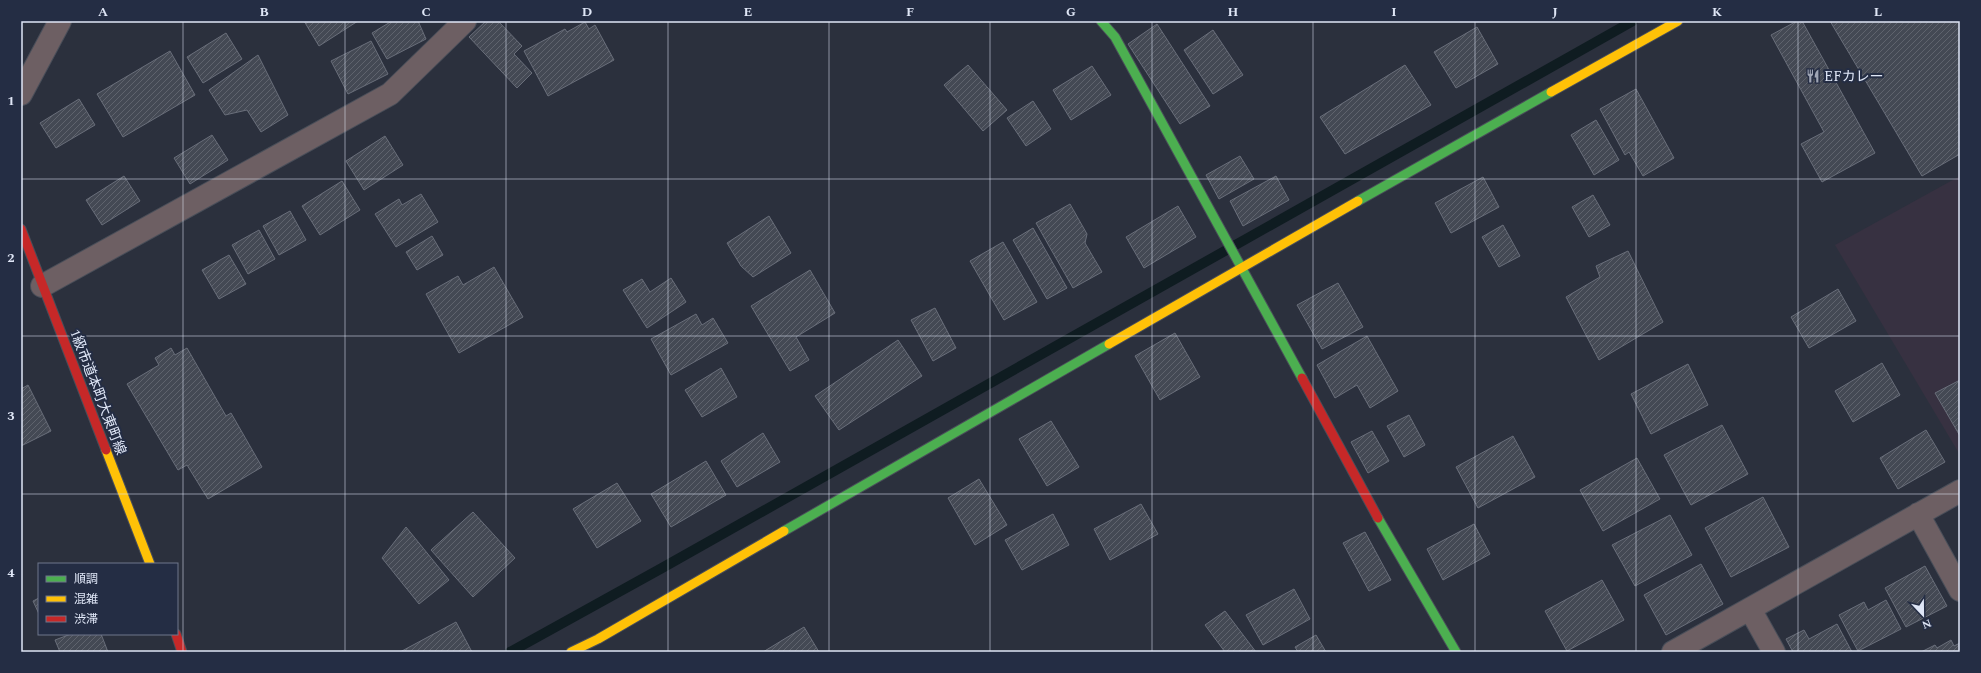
<svg xmlns="http://www.w3.org/2000/svg" width="1981" height="673" font-family="Spectral,'Noto Sans JP',serif">
<style>
.education{fill:#373141}
.lines{fill:none;stroke-linecap:round;stroke-linejoin:round}
.stream{stroke:#0f1c21;stroke-width:10}
.building{fill:url(#building-hatch);stroke:#696e7a}
.street-casing{stroke:#494e59;stroke-width:24}
.fast-casing{stroke:#494e59;stroke-width:11}
.slow-casing{stroke:#494e59;stroke-width:11}
.jam-casing{stroke:#494e59;stroke-width:11}
.street{stroke:#6d5f63;stroke-width:22}
.fast{stroke:#4caf50;stroke-width:9}
.slow{stroke:#ffc107;stroke-width:9}
.jam{stroke:#c62828;stroke-width:9}
.grid{fill:none;stroke:#dfe6f6;stroke-width:1;stroke-opacity:0.55}
.labels{text-anchor:middle;dominant-baseline:central;stroke-width:4;stroke-linejoin:round;paint-order:stroke}
.poi-label{font-size:14px;fill:#dfe6f6;stroke:#242d44;text-anchor:start}
.street-label{font-size:14px;fill:#dfe6f6;stroke:#242d44}
.neatline{fill:none;stroke:#dfe6f6;stroke-width:1.5}
.grid-label{font-size:13px;text-anchor:middle;font-weight:bold;fill:#dfe6f6}
</style>
<defs>
<pattern id="building-hatch" width="6" height="6" patternUnits="userSpaceOnUse"><rect width="6" height="6" fill="#444954"/><path d="M-1 1l2-2M0 6l6-6M5 7l2-2" fill="none" stroke="#5f636d"/></pattern>
</defs>
<rect width="100%" height="100%" fill="#2b303d"/>
<path class="education" d="M 1960,176 L 1960,455 L 1835,245 Z"/>
<g class="lines">
<path class="stream" d="M 510,652 L 662,568 L 1633,21"/>
</g>
<path class="building" d="M 304,21 L 358,21 L 319,46 Z
M 392,21 L 418,21 L 426,39 L 387,59 L 372,33 Z
M 486,21 L 498,21 L 522,46 L 514,54 L 532,73 L 517,88 L 469,37 Z
M 1797,21 L 1802,21 L 1875,153 L 1822,182 L 1801,144 L 1824,132 L 1771,35 Z
M 1830,21 L 1960,21 L 1960,154 L 1922,176 Z
M 585,22 L 589,29 L 595,25 L 614,60 L 548,96 L 524,51 L 565,29 L 567,32 Z
M 1157,24 L 1210,106 L 1180,124 L 1128,44 Z
M 1477,27 L 1498,64 L 1456,88 L 1434,52 Z
M 1213,30 L 1243,75 L 1213,94 L 1184,50 Z
M 226,33 L 242,59 L 203,83 L 187,57 Z
M 371,41 L 388,74 L 348,94 L 331,61 Z
M 170,51 L 195,95 L 123,137 L 97,94 Z
M 258,55 L 288,115 L 261,132 L 247,110 L 225,115 L 209,90 Z
M 968,65 L 1007,110 L 983,131 L 944,85 Z
M 1405,65 L 1431,105 L 1345,154 L 1320,117 Z
M 1092,66 L 1111,95 L 1071,120 L 1053,90 Z
M 1636,89 L 1674,158 L 1643,176 L 1629,152 L 1625,155 L 1600,109 Z
M 79,99 L 95,125 L 56,148 L 40,123 Z
M 1033,101 L 1051,129 L 1026,146 L 1007,118 Z
M 1596,120 L 1619,160 L 1594,175 L 1571,135 Z
M 212,135 L 228,160 L 190,184 L 174,158 Z
M 385,136 L 403,165 L 364,190 L 346,161 Z
M 1240,156 L 1254,179 L 1219,199 L 1206,175 Z
M 124,176 L 140,201 L 102,225 L 86,200 Z
M 1276,176 L 1289,200 L 1243,226 L 1230,201 Z
M 1483,177 L 1499,207 L 1451,233 L 1435,203 Z
M 342,181 L 360,210 L 320,235 L 302,206 Z
M 421,194 L 438,222 L 396,247 L 375,214 L 399,199 L 402,205 Z
M 1593,195 L 1610,225 L 1589,237 L 1572,207 Z
M 1070,204 L 1087,234 L 1085,243 L 1102,272 L 1073,288 L 1036,223 Z
M 1178,206 L 1196,237 L 1144,268 L 1126,237 Z
M 290,211 L 306,240 L 279,255 L 263,226 Z
M 769,216 L 791,253 L 753,277 L 741,266 L 727,243 Z
M 1503,225 L 1520,256 L 1499,267 L 1482,237 Z
M 1033,228 L 1067,288 L 1047,299 L 1013,240 Z
M 259,230 L 275,259 L 248,274 L 232,245 Z
M 432,236 L 443,255 L 417,270 L 406,252 Z
M 1003,242 L 1037,302 L 1004,320 L 970,261 Z
M 1628,251 L 1663,322 L 1599,360 L 1566,297 L 1600,277 L 1596,266 Z
M 229,255 L 246,284 L 219,299 L 202,270 Z
M 494,267 L 523,317 L 459,353 L 426,294 L 458,276 L 463,285 Z
M 810,270 L 835,313 L 796,337 L 809,360 L 790,371 L 751,306 Z
M 671,278 L 686,302 L 647,328 L 623,290 L 642,279 L 650,292 Z
M 1338,283 L 1363,327 L 1322,349 L 1297,305 Z
M 1838,289 L 1856,321 L 1809,348 L 1791,317 Z
M 935,308 L 956,348 L 933,361 L 911,320 Z
M 696,314 L 702,325 L 713,318 L 728,343 L 671,375 L 651,339 Z
M 1175,333 L 1200,377 L 1160,400 L 1135,356 Z
M 1367,336 L 1398,391 L 1370,408 L 1357,385 L 1335,398 L 1317,365 Z
M 898,340 L 922,376 L 839,430 L 815,396 Z
M 171,348 L 175,355 L 187,348 L 226,416 L 231,413 L 262,467 L 208,499 L 187,465 L 178,470 L 127,384 L 159,365 L 155,358 Z
M 1882,363 L 1900,395 L 1853,422 L 1835,391 Z
M 1688,364 L 1708,405 L 1651,434 L 1631,394 Z
M 721,368 L 737,397 L 702,417 L 685,390 Z
M 1960,380 L 1960,436 L 1935,393 Z
M 28,385 L 51,431 L 21,446 L 21,389 Z
M 1409,415 L 1425,445 L 1404,457 L 1387,426 Z
M 1051,421 L 1079,467 L 1047,486 L 1019,439 Z
M 1722,425 L 1748,474 L 1691,505 L 1664,455 Z
M 1926,430 L 1945,462 L 1898,489 L 1880,458 Z
M 1372,431 L 1389,461 L 1368,473 L 1351,442 Z
M 763,433 L 780,462 L 737,487 L 721,461 Z
M 1513,436 L 1535,477 L 1478,508 L 1456,467 Z
M 1637,458 L 1660,499 L 1603,531 L 1580,490 Z
M 706,461 L 726,495 L 671,527 L 651,494 Z
M 979,479 L 1007,525 L 975,545 L 948,498 Z
M 617,483 L 641,521 L 597,548 L 573,509 Z
M 1763,497 L 1789,547 L 1731,577 L 1705,528 Z
M 1141,504 L 1158,534 L 1110,560 L 1094,529 Z
M 473,512 L 515,558 L 473,597 L 431,550 Z
M 1053,514 L 1069,545 L 1022,570 L 1005,540 Z
M 1670,515 L 1692,555 L 1635,586 L 1612,545 Z
M 1474,524 L 1490,554 L 1443,580 L 1427,549 Z
M 406,527 L 449,580 L 419,604 L 382,558 Z
M 1365,532 L 1391,580 L 1369,591 L 1343,543 Z
M 1701,564 L 1723,604 L 1666,635 L 1644,595 Z
M 1925,566 L 1947,606 L 1906,627 L 1885,588 Z
M 1602,580 L 1624,620 L 1567,651 L 1545,611 Z
M 1294,589 L 1310,619 L 1263,645 L 1246,615 Z
M 39,598 L 39,614 L 33,601 Z
M 1886,600 L 1901,629 L 1858,651 L 1839,615 L 1864,602 L 1868,610 Z
M 1225,611 L 1256,652 L 1225,652 L 1205,625 Z
M 456,622 L 472,652 L 400,652 Z
M 1837,624 L 1852,652 L 1793,652 L 1786,639 L 1804,630 L 1809,639 Z
M 804,627 L 819,652 L 763,652 Z
M 71,634 L 101,634 L 108,652 L 60,652 L 55,640 Z
M 1316,635 L 1326,652 L 1298,652 L 1295,647 Z
M 1951,640 L 1954,646 L 1960,643 L 1960,652 L 1921,652 L 1935,645 L 1937,648 Z"/>
<g class="lines">
<g class="street-casing">
<path id="street" d="M 21,94 L 60,21
M 42,286 L 390,94 L 465,21
M 1918,514 L 1960,590
M 1750,609 L 1774,652
M 1673,652 L 1960,491"/>
</g>
<g class="fast-casing">
<path id="fast" d="M 1101,21 L 1115,37 L 1302,378
M 1358,201 L 1551,92
M 1378,518 L 1456,652
M 784,531 L 1109,344"/>
</g>
<g class="slow-casing">
<path id="slow" d="M 1551,92 L 1678,21
M 1109,344 L 1358,201
M 106,450 L 150,564
M 571,652 L 598,639 L 784,531"/>
</g>
<g class="jam-casing">
<path id="jam" d="M 21,229 L 106,450
M 1302,378 L 1378,518
M 176,634 L 182,652"/>
</g>
<use href="#street" class="street"/>
<use href="#fast" class="fast"/>
<use href="#slow" class="slow"/>
<use href="#jam" class="jam"/>
</g>
<path class="grid" d="M 183,21 L 183,652M 345,21 L 345,652M 506,21 L 506,652M 668,21 L 668,652M 829,21 L 829,652M 990,21 L 990,652M 1152,21 L 1152,652M 1313,21 L 1313,652M 1475,21 L 1475,652M 1636,21 L 1636,652M 1798,21 L 1798,652M 21,179 L 1960,179M 21,336 L 1960,336M 21,494 L 1960,494"/>
<defs>
<g id="restaurant-bare" transform="scale(1.08)"><path d="M-5-6h1v4h1v-4h1v4h1v-4h1v5L-1.5 .5V6h-2V.5L-5-1ZM5-6V6H3V1.5H1.5Q1.5-4 5-6Z" fill="#a0a6b5" stroke="#242d44" stroke-width="2.5" paint-order="stroke"/></g>
</defs>
<g fill-rule="evenodd">
<use href="#restaurant-bare" x="1813" y="76"/>
</g>
<g class="labels">
<g class="poi-label">
<text x="1824" y="76">EFカレー</text>
</g>
<g class="street-label">
<text transform="translate(98 392) rotate(69)">1級市道本町大東町線</text>
</g>
</g>
<rect width="1981" height="673" fill="none" stroke="#242d44" stroke-width="44"/>
<rect x="38" y="563" width="140" height="72" fill="#242d44" stroke="#6f778b"/>
<rect x="46" y="576" width="20" height="6" fill="#4caf50" stroke="#6f778b"/>
<text x="74" y="583" font-size="12" fill="#dfe6f6">順調</text>
<rect x="46" y="596" width="20" height="6" fill="#ffc107" stroke="#6f778b"/>
<text x="74" y="603" font-size="12" fill="#dfe6f6">混雑</text>
<rect x="46" y="616" width="20" height="6" fill="#c62828" stroke="#6f778b"/>
<text x="74" y="623" font-size="12" fill="#dfe6f6">渋滞</text>
<g transform="translate(1923 615) rotate(158)" stroke="#242d44" stroke-width="3" paint-order="stroke">
<path d="M0-3L7 15L0 10L-7 15Z" fill="#dfe6f6"/>
<text y="-6" font-size="11" font-weight="bold" text-anchor="middle" fill="#dfe6f6">N</text>
</g>
<rect x="22" y="22" width="1937" height="629" class="neatline"/>
<g class="grid-label">
<text x="103" y="16">A</text>
<text x="264" y="16">B</text>
<text x="426" y="16">C</text>
<text x="587" y="16">D</text>
<text x="748" y="16">E</text>
<text x="910" y="16">F</text>
<text x="1071" y="16">G</text>
<text x="1233" y="16">H</text>
<text x="1394" y="16">I</text>
<text x="1555" y="16">J</text>
<text x="1717" y="16">K</text>
<text x="1878" y="16">L</text>
<text x="11" y="105">1</text>
<text x="11" y="262">2</text>
<text x="11" y="420">3</text>
<text x="11" y="577">4</text>
</g>
</svg>
